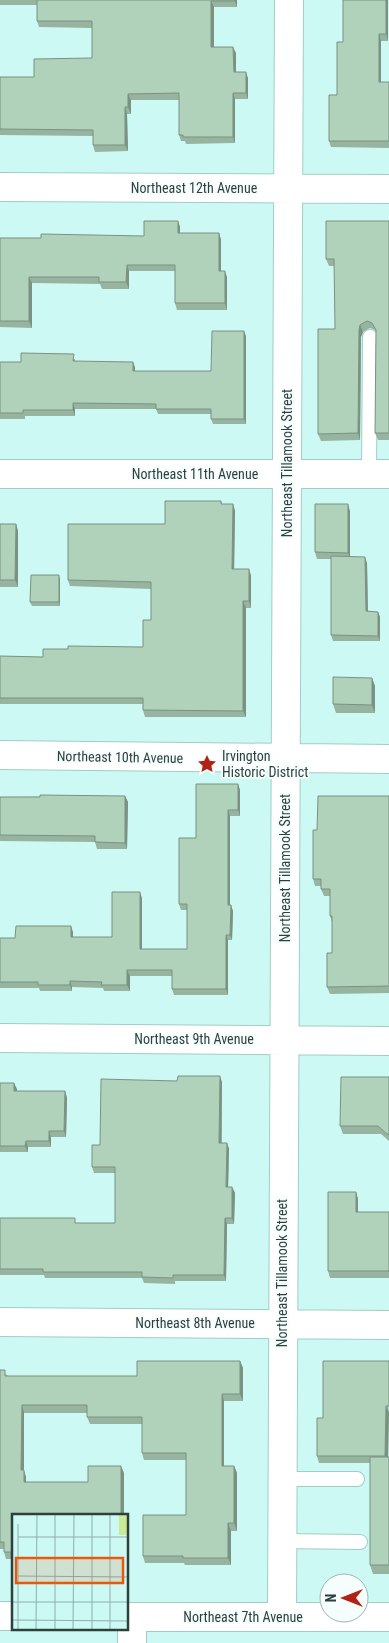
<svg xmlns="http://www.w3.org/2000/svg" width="389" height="1643" font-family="'Roboto Condensed',sans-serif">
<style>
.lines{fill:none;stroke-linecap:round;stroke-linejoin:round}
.lane-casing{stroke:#a1cdc8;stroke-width:16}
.street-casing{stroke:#a1cdc8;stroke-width:30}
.lane{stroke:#fff;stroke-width:14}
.street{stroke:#fff;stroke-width:28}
.wall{fill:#97b4a0}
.shaded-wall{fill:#7b9282}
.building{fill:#b0d1ba;stroke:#7b9282}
.labels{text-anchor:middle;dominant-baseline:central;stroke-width:4;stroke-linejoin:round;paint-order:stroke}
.street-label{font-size:14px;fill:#2e403e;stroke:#f5fefd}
.poi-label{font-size:14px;fill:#2e403e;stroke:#f5fefd;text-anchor:start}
.inset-road{fill:none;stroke:#8dafab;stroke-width:1}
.view{fill:#e8590c;fill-opacity:0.15;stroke:#e8590c;stroke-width:2.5}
.inset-edge{fill:none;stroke:#2e403e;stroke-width:2.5}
</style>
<rect width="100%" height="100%" fill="#ccf9f4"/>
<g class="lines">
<g class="lane-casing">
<path id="lane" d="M 369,474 L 370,337
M 282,1479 L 357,1479
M 282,1541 L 360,1542"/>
</g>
<g class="street-casing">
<path id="street" d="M 0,187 L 389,189
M 0,474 L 389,474
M 0,755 L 389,759
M 0,1038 L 389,1041
M 0,1322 L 389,1325
M 0,1616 L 14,1616
M 128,1617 L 389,1617
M 132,1617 L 132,1643
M 282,1617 L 289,0"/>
</g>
<use href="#lane" class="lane"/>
<use href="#street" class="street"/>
</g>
<path class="wall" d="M 0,0 L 237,0 L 237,7 L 214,7 L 214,47 L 236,53 L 236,72 L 248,78 L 248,99 L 235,99 L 235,143 L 186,144 L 185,141 L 181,141 L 179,135 L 179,100 L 131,100 L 131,114 L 127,114 L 128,151 L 95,152 L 93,145 L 93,136 L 0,135 L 0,77 L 34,77 L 92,58 L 92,28 L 39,27 L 37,21 L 37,5 L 0,5 Z
M 388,0 L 388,41 L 381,41 L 381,82 L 389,82 L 389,148 L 331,147 L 329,141 L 337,95 L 343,42 Z
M 178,221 L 180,227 L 180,233 L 219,233 L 221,240 L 221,271 L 227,277 L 227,310 L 177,310 L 175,303 L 175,271 L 129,271 L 129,289 L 102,289 L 100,284 L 32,283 L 32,328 L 0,327 L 0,238 L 41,238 L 144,236 Z
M 389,221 L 389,440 L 378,440 L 375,433 L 376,332 L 375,330 L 370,328 L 363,332 L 361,337 L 360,440 L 321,441 L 318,434 L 335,329 L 335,266 L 329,266 L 326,259 Z
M 246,336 L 246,424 L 213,424 L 211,419 L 211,414 L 158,414 L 156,409 L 75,409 L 75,416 L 25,416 L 25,419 L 0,419 L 0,362 L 21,362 L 75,359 L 75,361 L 135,367 L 135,371 L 211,371 Z
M 221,501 L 222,504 L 233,504 L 235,511 L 234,569 L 249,569 L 251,576 L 251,608 L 246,608 L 246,717 L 145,717 L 143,710 L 143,704 L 0,704 L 0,656 L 43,657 L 68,649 L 143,647 L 151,620 L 151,589 L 70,586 L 68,580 L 165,524 Z
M 350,511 L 350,557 L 367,563 L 368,611 L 378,612 L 380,617 L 380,641 L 333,641 L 331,635 L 331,559 L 317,559 L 315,552 Z
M 0,524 L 16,524 L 18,531 L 18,587 L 0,587 Z
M 60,579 L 60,606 L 32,606 L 30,602 Z
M 372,678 L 375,686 L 375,713 L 336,713 L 333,704 Z
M 238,784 L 240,790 L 240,816 L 230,816 L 230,905 L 233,911 L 232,940 L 228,940 L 228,995 L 174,995 L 172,989 L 172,976 L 130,976 L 130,991 L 104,991 L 103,988 L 72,987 L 72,991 L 40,991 L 39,988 L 0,988 L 0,938 L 15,938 L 73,932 L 73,937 L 112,937 L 142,898 L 142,949 L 187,949 L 187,910 L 181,910 L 179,904 L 196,838 Z
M 125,796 L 128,802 L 127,849 L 97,849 L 95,842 L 0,841 L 0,797 Z
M 389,796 L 389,993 L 330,994 L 327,987 L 332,953 L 332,922 L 330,916 L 330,896 L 324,896 L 321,889 L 321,886 L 315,886 L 313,879 L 317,830 Z
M 389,1077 L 389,1141 L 381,1134 L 343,1134 L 340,1126 Z
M 222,1082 L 222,1143 L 227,1143 L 229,1149 L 228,1187 L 232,1187 L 235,1193 L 234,1224 L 227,1224 L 226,1281 L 175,1281 L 175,1284 L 144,1283 L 142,1278 L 45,1278 L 44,1275 L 0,1275 L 0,1218 L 77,1223 L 115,1223 L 115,1173 L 94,1173 L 92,1167 L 100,1145 Z
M 0,1083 L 14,1083 L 17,1091 L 65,1091 L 67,1098 L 66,1137 L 51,1137 L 51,1147 L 28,1147 L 28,1152 L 0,1152 Z
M 356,1192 L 358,1199 L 358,1212 L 389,1212 L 389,1278 L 330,1278 L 328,1271 Z
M 240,1361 L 243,1368 L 243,1401 L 224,1401 L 224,1466 L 234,1466 L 237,1473 L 237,1531 L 231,1531 L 231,1565 L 185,1565 L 184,1563 L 145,1563 L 143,1556 L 186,1515 L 186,1460 L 144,1460 L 142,1453 L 142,1424 L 90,1424 L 87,1417 L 87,1413 L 24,1413 L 24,1471 L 26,1477 L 26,1482 L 88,1482 L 124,1473 L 124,1516 L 14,1516 L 14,1559 L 6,1559 L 4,1552 L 4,1549 L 0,1549 L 0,1370 L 8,1376 L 137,1376 Z
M 389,1361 L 388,1457 L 389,1457 L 389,1574 L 373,1574 L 370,1565 L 370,1463 L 319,1463 L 317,1456 L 323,1418 Z"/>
<path class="shaded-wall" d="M 235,0 L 237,0 L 237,7 L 235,1 Z
M 386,0 L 388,0 L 388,41 L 386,34 Z
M 211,1 L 214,7 L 214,53 L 211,47 Z
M 379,34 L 381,41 L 381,88 L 379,82 Z
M 233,47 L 236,53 L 236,78 L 234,72 Z
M 246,72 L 248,78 L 248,99 L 246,93 Z
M 233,93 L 235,99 L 235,143 L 233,137 Z
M 128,94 L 131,100 L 131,114 L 128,107 Z
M 125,107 L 127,114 L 128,151 L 125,145 Z
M 178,221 L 180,227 L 180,240 L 178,233 Z
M 219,233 L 221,240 L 221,277 L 219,271 Z
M 127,265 L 129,271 L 129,289 L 126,282 Z
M 225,271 L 227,277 L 227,310 L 225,303 Z
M 29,277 L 32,283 L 32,328 L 29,321 Z
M 360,325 L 363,332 L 361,337 L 360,440 L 358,433 L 359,330 Z
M 244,331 L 246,336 L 246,424 L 244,419 Z
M 133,362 L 135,367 L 135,376 L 133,371 Z
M 73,403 L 75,409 L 75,416 L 73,410 Z
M 233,504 L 235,511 L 234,576 L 232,569 Z
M 348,504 L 350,511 L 350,559 L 348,553 Z
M 16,524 L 18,531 L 18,587 L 15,580 Z
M 365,557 L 367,563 L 368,617 L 366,611 Z
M 249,569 L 251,576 L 251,608 L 249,601 Z
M 59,575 L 60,579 L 60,606 L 59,602 Z
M 243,601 L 246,608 L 246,717 L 243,711 Z
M 378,612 L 380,617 L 380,641 L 378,636 Z
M 372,678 L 375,686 L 375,713 L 372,705 Z
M 238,784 L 240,790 L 240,816 L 238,810 Z
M 125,796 L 128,802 L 127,849 L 125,843 Z
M 228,810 L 230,816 L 230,911 L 228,905 Z
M 140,892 L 142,898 L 142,955 L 140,949 Z
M 231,905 L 233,911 L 232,940 L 230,935 Z
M 71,926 L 73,932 L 73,943 L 71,937 Z
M 226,935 L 228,940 L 228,995 L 226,989 Z
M 127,970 L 130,976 L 130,991 L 127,985 Z
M 70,981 L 72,987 L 72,991 L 70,985 Z
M 220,1076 L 222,1082 L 221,1149 L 219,1143 Z
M 14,1083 L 17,1089 L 17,1098 L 14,1091 Z
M 65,1091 L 67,1098 L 66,1137 L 64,1131 Z
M 49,1131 L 51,1137 L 51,1147 L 49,1141 Z
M 26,1141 L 28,1147 L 28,1152 L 25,1146 Z
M 227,1143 L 229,1149 L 228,1193 L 226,1187 Z
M 232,1187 L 235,1193 L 234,1224 L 232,1218 Z
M 356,1192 L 358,1199 L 358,1219 L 356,1212 Z
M 225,1218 L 227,1224 L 226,1281 L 224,1275 Z
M 240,1361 L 243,1368 L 243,1401 L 240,1394 Z
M 222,1394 L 224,1401 L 224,1473 L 222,1466 Z
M 22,1405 L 24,1413 L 24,1471 L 26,1477 L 26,1489 L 21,1470 Z
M 386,1406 L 389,1412 L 388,1463 L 385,1456 Z
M 121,1466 L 124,1473 L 124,1516 L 121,1516 Z
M 234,1466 L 237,1473 L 237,1531 L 234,1523 Z
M 228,1523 L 231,1531 L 231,1565 L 228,1558 Z"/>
<path class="building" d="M 37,0 L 235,0 L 235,1 L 211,1 L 211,47 L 233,47 L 234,72 L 246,72 L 246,93 L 233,93 L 233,137 L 183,137 L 183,135 L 179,135 L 179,93 L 128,94 L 128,107 L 125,107 L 125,145 L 93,145 L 93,130 L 0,129 L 0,77 L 34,77 L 34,59 L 92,58 L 92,21 L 37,21 Z
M 343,0 L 386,0 L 386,34 L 379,34 L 379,82 L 389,82 L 389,141 L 329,141 L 329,95 L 337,95 L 337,42 L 343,42 Z
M 144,221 L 178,221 L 178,233 L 219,233 L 219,271 L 225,271 L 225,303 L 175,303 L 175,265 L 127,265 L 126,282 L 99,282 L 99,277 L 29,277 L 29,321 L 0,321 L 0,238 L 41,238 L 41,234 L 144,236 Z
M 326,221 L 389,221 L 389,433 L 375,433 L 376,330 L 372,323 L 367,321 L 360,325 L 359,330 L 358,433 L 318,434 L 318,329 L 335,329 L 334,259 L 326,259 Z
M 212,331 L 244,331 L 244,419 L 211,419 L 211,409 L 156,409 L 156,404 L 73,403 L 73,410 L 23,410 L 23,413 L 0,413 L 0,362 L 21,362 L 21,353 L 74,354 L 73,361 L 133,362 L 133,371 L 211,371 Z
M 165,501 L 221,501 L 221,504 L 233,504 L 232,569 L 249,569 L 249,601 L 243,601 L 243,711 L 143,710 L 143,698 L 0,698 L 0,656 L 43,657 L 43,649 L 68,649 L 68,646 L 143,647 L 143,620 L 151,620 L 151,582 L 68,580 L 68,524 L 165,524 Z
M 315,504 L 348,504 L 348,553 L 315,552 Z
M 0,524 L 16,524 L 15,580 L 0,580 Z
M 331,556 L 365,557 L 366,611 L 378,612 L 378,636 L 331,635 Z
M 31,575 L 59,575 L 59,602 L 30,602 Z
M 333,677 L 372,678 L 372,705 L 333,704 Z
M 196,784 L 238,784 L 238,810 L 228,810 L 228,905 L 231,905 L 230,935 L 226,935 L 226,989 L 172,989 L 172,970 L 127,970 L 127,985 L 101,985 L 102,982 L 70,981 L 70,985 L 38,985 L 38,982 L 0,982 L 0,938 L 15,938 L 16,926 L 71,926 L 71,937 L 112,937 L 112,892 L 140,892 L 140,949 L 187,949 L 187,904 L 179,904 L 179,838 L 196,838 Z
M 40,795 L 125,796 L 125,843 L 95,842 L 95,836 L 0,835 L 0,797 L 40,797 Z
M 318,796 L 389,796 L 389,986 L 327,987 L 327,953 L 332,953 L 332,916 L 330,916 L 330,889 L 321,889 L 321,879 L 313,879 L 313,830 L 317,830 Z
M 178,1076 L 220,1076 L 219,1143 L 227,1143 L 226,1187 L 232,1187 L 232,1218 L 225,1218 L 224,1275 L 173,1275 L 173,1278 L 142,1277 L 142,1272 L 43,1272 L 43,1269 L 0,1269 L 0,1218 L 75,1218 L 75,1223 L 115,1223 L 115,1167 L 92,1167 L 92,1145 L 100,1145 L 101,1079 L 177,1081 Z
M 341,1077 L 389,1077 L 389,1134 L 387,1134 L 378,1126 L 340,1126 Z
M 0,1083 L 14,1083 L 14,1091 L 65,1091 L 64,1131 L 49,1131 L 49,1141 L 26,1141 L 25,1146 L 0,1146 Z
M 328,1192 L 356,1192 L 356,1212 L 389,1212 L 389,1271 L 328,1271 Z
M 137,1361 L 240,1361 L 240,1394 L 222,1394 L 222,1466 L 234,1466 L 234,1523 L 228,1523 L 228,1558 L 183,1558 L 183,1556 L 143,1556 L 143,1515 L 186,1515 L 186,1453 L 142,1453 L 142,1417 L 87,1417 L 87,1405 L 22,1405 L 21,1470 L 24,1470 L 24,1482 L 88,1482 L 88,1466 L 121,1466 L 121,1516 L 14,1516 L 14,1552 L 4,1552 L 4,1542 L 0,1542 L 0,1370 L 5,1370 L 5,1376 L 137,1376 Z
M 323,1361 L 389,1361 L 389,1406 L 386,1406 L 385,1456 L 317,1456 L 317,1418 L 323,1418 Z
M 370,1457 L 389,1457 L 389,1565 L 370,1565 Z"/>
<defs>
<g id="sight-bare" transform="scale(1.5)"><path d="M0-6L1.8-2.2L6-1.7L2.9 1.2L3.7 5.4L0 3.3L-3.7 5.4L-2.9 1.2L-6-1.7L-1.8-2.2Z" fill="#b12216" stroke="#f5fefd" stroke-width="2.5" paint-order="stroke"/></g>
</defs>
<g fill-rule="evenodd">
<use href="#sight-bare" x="207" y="764"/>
</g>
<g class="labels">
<g class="street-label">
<text x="194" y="188">Northeast 12th Avenue</text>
<text transform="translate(287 463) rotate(-90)">Northeast Tillamook Street</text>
<text x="195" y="474">Northeast 11th Avenue</text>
<text transform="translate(120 757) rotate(1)">Northeast 10th Avenue</text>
<text transform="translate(285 868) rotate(-90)">Northeast Tillamook Street</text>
<text x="194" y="1039">Northeast 9th Avenue</text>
<text transform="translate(282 1273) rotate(-90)">Northeast Tillamook Street</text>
<text x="195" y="1323">Northeast 8th Avenue</text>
<text x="243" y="1617">Northeast 7th Avenue</text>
</g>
<g class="poi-label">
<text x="222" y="756">Irvington<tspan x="222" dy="16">Historic District</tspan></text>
</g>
</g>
<g transform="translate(12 1514)">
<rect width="116" height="116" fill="#ccf9f4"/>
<path d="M 107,0 L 116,0 L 116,21 L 107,21 Z" fill="#cce994"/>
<path class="inset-road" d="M 6,10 L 6,116M 6,23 L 117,23M 6,62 L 117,63M 0,88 L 117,88M 0,106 L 117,107M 24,116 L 25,0M 43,116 L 43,0M 61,116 L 62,0M 80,116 L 80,0M 98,116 L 98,0"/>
<path class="view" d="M 4,44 L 111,44 L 111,69 L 4,69 Z"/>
<rect width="116" height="116" class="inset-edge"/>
</g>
<g transform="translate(344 1598) rotate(270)"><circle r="24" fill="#f5fefd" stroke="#a5b2b1"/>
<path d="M0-4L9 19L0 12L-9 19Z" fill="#b12216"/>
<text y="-8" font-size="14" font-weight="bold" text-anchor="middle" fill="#2e403e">N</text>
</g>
</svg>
